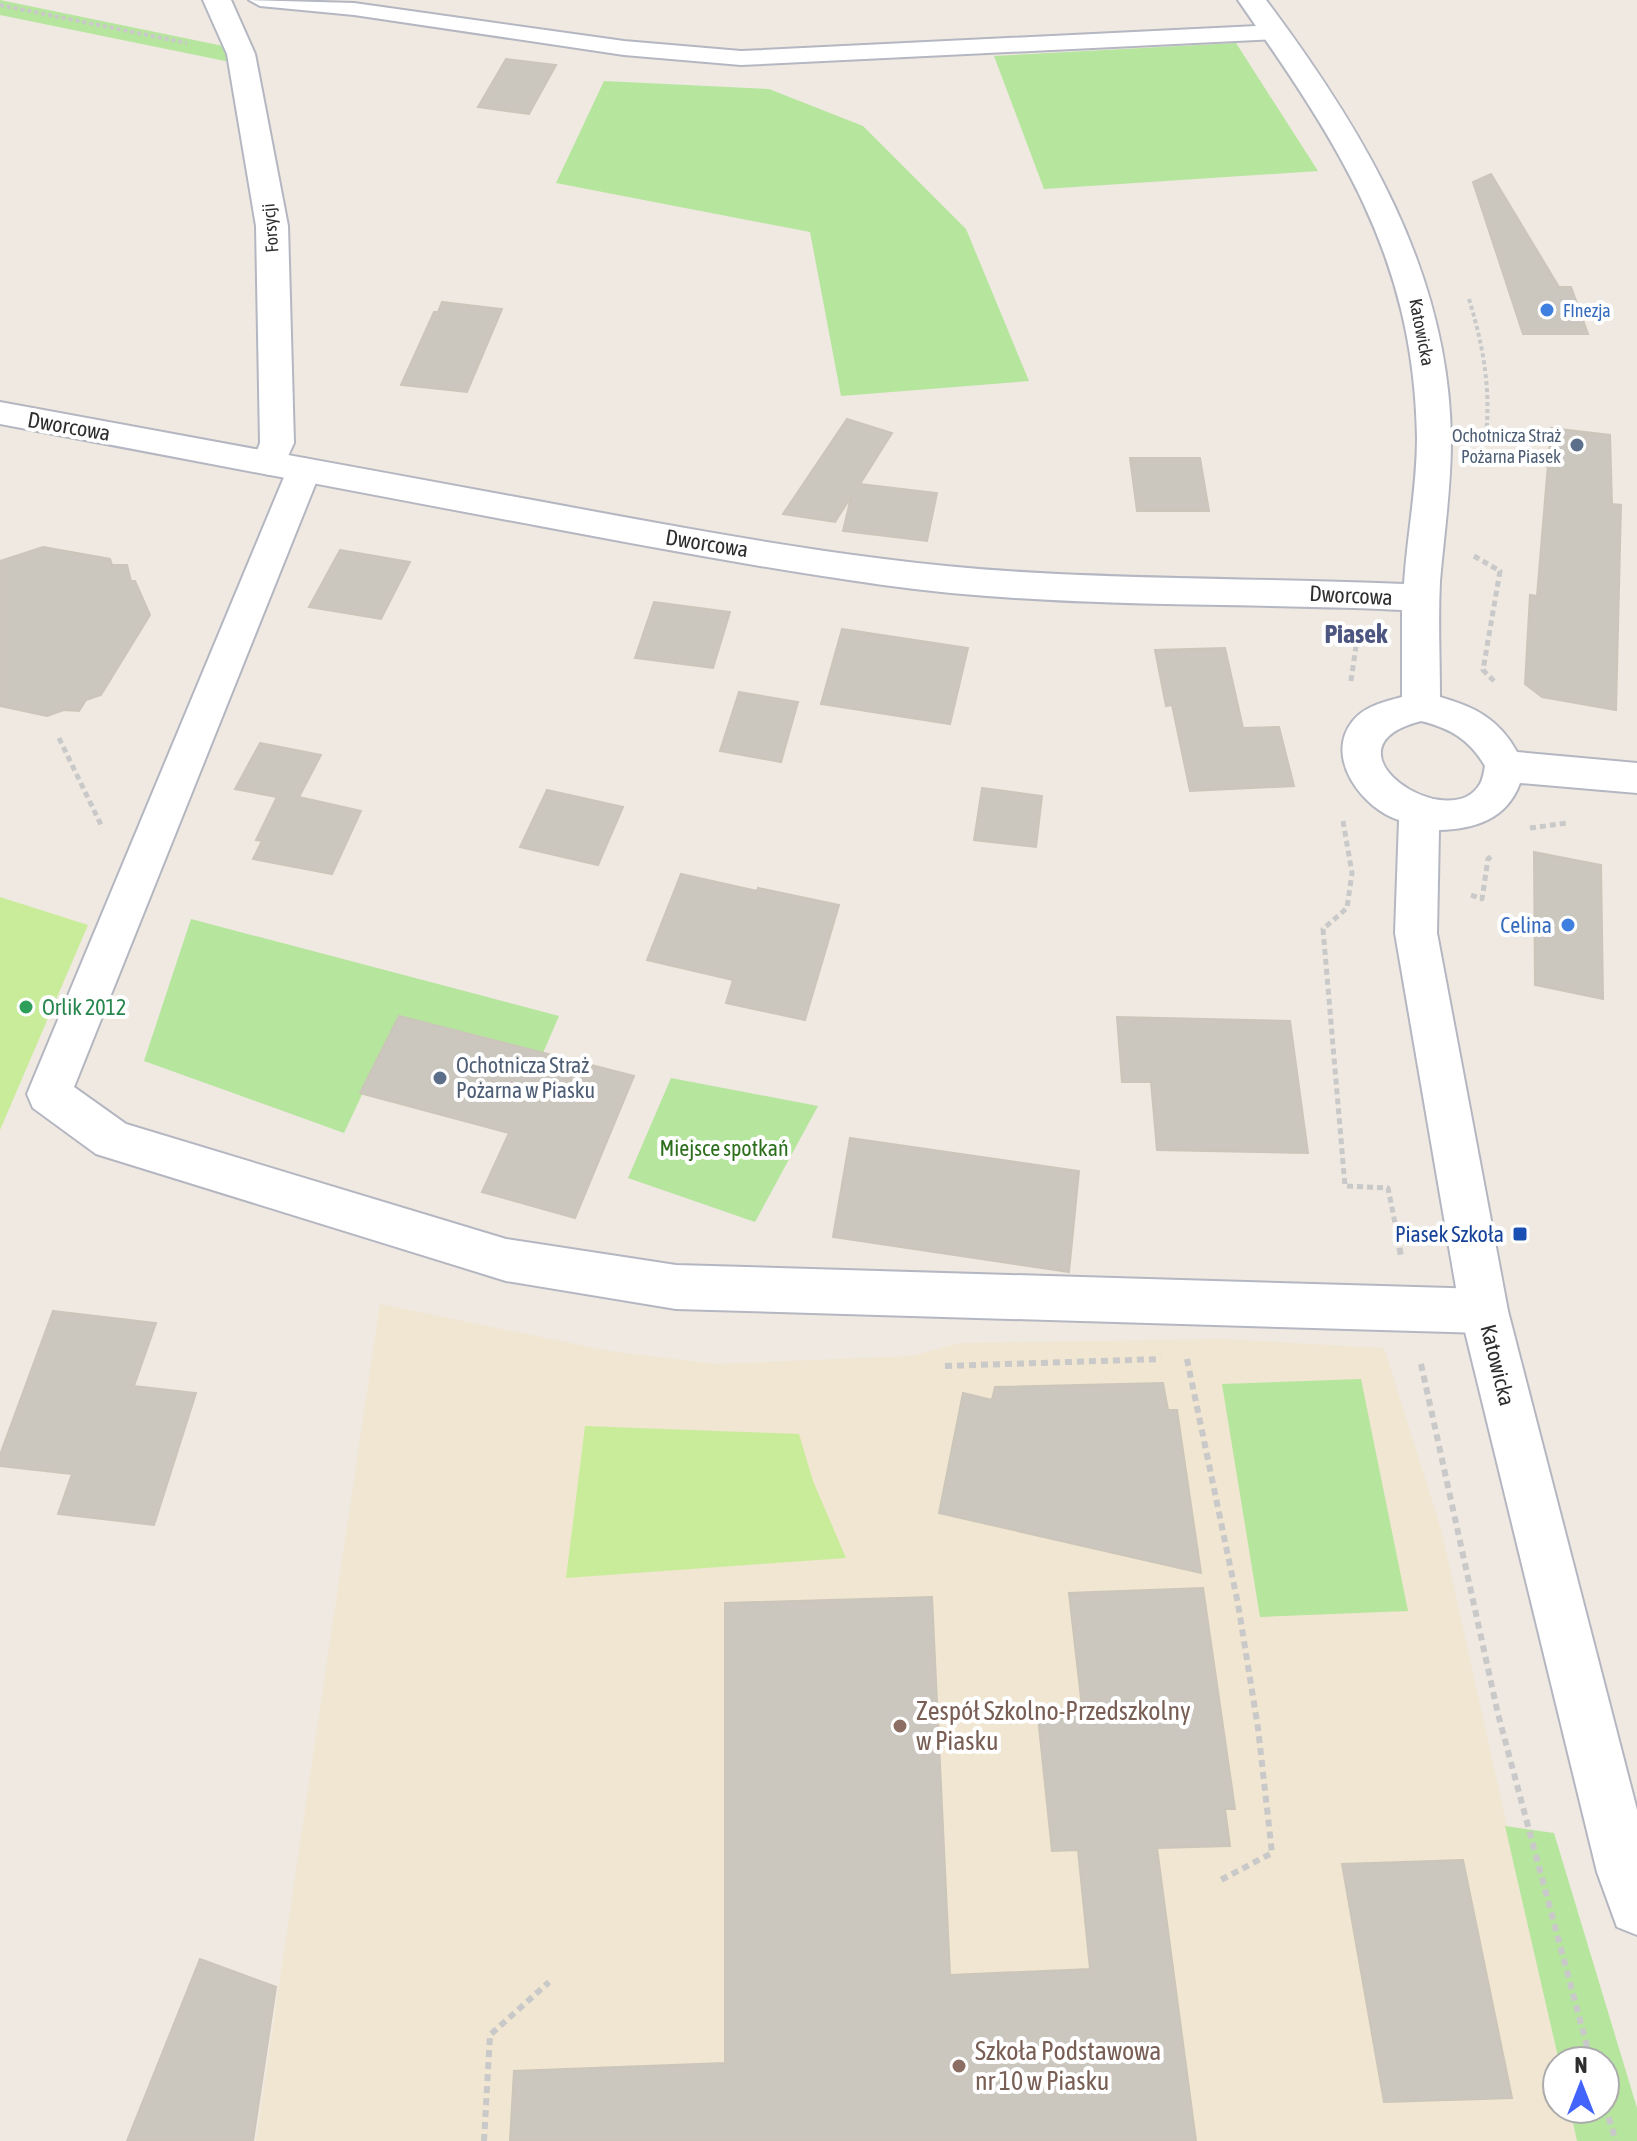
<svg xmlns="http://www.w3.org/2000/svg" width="1637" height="2141" font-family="'Asap Condensed',sans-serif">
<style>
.education{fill:#f0e6d1}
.green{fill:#b6e59e}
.pitch{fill:#c9ec9a}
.building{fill:#cbc7bf;stroke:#cbc5ba;stroke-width:2}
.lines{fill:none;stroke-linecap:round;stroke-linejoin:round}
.lane-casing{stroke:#b4b7c1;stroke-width:4}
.street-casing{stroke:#b4b7c1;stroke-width:4}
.secondary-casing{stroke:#b4b7c1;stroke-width:4}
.path-far2{stroke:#c9c9c9;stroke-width:4;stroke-dasharray:4 3;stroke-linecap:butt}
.path-far1{stroke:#c9c9c9;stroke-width:5;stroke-dasharray:6 4;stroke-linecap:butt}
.path{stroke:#c9c9c9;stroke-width:6;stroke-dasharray:7 5;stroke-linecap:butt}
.lane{fill:#fff;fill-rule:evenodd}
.street{fill:#fff;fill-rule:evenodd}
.secondary{fill:#fff;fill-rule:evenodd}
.shop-dot{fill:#3f7fe0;stroke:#fff;stroke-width:3}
.service-dot{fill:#5c6f8a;stroke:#fff;stroke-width:3}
.leisure-dot{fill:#2e9e5b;stroke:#fff;stroke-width:3}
.transit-dot{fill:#1a4fb4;stroke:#fff;stroke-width:3}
.education-dot{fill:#8d6e63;stroke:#fff;stroke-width:3}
.labels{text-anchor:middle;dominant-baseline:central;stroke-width:8;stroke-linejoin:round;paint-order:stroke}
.far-street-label{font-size:18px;fill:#2e2e2e;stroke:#fff}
.far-shop-label{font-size:18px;fill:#366cbe;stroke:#fff;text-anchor:start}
.far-service-label{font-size:18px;fill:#4e5e75;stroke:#fff;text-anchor:end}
.street-label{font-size:22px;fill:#2e2e2e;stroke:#fff}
.shop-label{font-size:22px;fill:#366cbe;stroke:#fff;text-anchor:end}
.leisure-label{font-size:22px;fill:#27864d;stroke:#fff;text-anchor:start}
.service-label{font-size:22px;fill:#4e5e75;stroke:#fff;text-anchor:start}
.park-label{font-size:22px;fill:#2c6e1b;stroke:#fff}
.transit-label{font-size:22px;fill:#164399;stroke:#fff;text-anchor:end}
.quarter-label{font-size:26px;font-weight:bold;fill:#4d5680;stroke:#fff}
.near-education-label{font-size:26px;fill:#785e54;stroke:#fff;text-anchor:start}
</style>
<rect width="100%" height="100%" fill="#efe9e1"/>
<path class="education" d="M 380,1304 L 609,1351 L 715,1364 L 912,1356 L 960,1343 L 1222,1339 L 1384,1348 L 1441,1529 L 1559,2061 L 1557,2109 L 1570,2109 L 1577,2141 L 256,2141 Z"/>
<path class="green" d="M 0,0 L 228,47 L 230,62 L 0,15 Z
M 1236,43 L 1318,171 L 1044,189 L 994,56 Z
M 604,81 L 769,89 L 863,126 L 966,229 L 1029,381 L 841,396 L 810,232 L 556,183 Z
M 191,919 L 559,1016 L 543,1053 L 399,1016 L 344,1133 L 144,1061 Z
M 671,1078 L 818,1106 L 755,1222 L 628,1178 Z
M 1361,1379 L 1408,1611 L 1260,1617 L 1222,1384 Z
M 1505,1826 L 1554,1833 L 1637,2108 L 1637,2141 L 1577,2141 L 1570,2109 L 1605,2109 L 1605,2061 L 1559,2061 Z"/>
<path class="pitch" d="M 0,897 L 88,925 L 0,1130 Z
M 585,1426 L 799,1434 L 813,1481 L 846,1558 L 566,1578 Z"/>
<path class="building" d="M 506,59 L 556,65 L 529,114 L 478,107 Z
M 1491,174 L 1559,287 L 1571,287 L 1588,334 L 1523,334 L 1473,182 Z
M 442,302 L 502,309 L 467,392 L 401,385 L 434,312 L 438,312 Z
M 847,419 L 892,433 L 860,484 L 937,493 L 927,541 L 843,531 L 851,497 L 835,522 L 783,514 Z
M 1551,428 L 1610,435 L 1612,504 L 1621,505 L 1616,710 L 1542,697 L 1525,684 L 1530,595 L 1537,596 Z
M 1130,458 L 1200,458 L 1209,511 L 1137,511 Z
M 43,547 L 110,559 L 112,565 L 127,565 L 131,581 L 135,581 L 150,615 L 101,695 L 86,700 L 79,711 L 64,710 L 47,716 L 0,706 L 0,561 Z
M 340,550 L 410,562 L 381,619 L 309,607 Z
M 654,602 L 730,612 L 713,668 L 635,658 Z
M 842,629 L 968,648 L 950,724 L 821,704 Z
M 1225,648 L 1243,728 L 1279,727 L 1294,786 L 1190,791 L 1172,705 L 1166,706 L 1155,650 Z
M 739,692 L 798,702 L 781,762 L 720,751 Z
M 260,743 L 321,755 L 299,797 L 361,811 L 332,874 L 253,859 L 262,841 L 256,840 L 277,797 L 235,789 Z
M 982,788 L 1042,796 L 1036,847 L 974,840 Z
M 547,790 L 623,807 L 598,865 L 520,847 Z
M 1534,852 L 1601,865 L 1603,999 L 1535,985 Z
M 681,874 L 757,891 L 758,888 L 839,905 L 805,1020 L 726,1003 L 733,980 L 647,960 Z
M 399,1016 L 634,1076 L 575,1218 L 482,1192 L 509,1133 L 360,1093 Z
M 1117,1017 L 1290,1021 L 1308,1153 L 1157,1150 L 1151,1082 L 1122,1082 Z
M 850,1138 L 1079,1171 L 1069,1272 L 833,1237 Z
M 53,1311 L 156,1323 L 134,1386 L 196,1393 L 154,1525 L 58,1514 L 72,1474 L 0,1466 L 0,1455 Z
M 1163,1383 L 1168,1410 L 1177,1410 L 1201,1573 L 939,1513 L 963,1393 L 992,1400 L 995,1387 Z
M 1203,1588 L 1235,1809 L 1225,1809 L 1230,1846 L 1157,1848 L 1196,2141 L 510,2141 L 514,2071 L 725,2063 L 725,1603 L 932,1597 L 950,1975 L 1090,1969 L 1078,1850 L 1052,1851 L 1038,1717 L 1083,1716 L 1069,1593 Z
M 1463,1860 L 1512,2098 L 1384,2102 L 1342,1864 Z
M 200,1959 L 276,1987 L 253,2141 L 127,2141 Z"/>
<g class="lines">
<g class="lane-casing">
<path id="lane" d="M 249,0 L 354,3 L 624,41 L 741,51 L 1277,25 L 1288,32 L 1277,39 L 741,65 L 624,55 L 354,15 L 260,6 Z"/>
</g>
<g class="street-casing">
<path id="street" d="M 203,0 L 231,0 L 255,54 L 288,226 L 294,443 L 281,471 L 269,475 L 257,471 L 252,463 L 260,443 L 256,226 L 227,54 Z
M 304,458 L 316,462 L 321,470 L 74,1087 L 126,1124 L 506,1239 L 676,1265 L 1484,1289 L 1501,1295 L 1508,1311 L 1501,1327 L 1484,1333 L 676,1309 L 506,1281 L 96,1154 L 33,1108 L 27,1094 L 287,470 L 292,462 Z"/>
</g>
<g class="secondary-casing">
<path id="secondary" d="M 1238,0 L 1266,0 C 1364,131 1450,273 1451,441 C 1451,488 1444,535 1440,581 C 1438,620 1440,658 1440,697 C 1475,707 1499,719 1517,752 L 1637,763 L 1637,793 L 1520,783 C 1507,819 1475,829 1439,830 L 1437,933 L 1508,1311 L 1637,1810 L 1637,1935 L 1617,1927 L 1597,1872 L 1460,1311 L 1395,933 L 1399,820 C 1363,809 1324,758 1352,722 C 1364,706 1384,702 1402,697 L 1402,610 C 1229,602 1056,609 883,585 C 754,567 625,542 497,518 C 331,487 166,455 0,424 L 0,402 C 168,433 337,464 505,495 C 631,518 757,543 884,559 C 1057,582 1230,576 1404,584 C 1407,536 1417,487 1417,438 C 1414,255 1338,144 1238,0 ZM 1421,721 C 1450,728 1470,740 1485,766 C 1484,771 1483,779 1480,784 C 1449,837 1315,748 1421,721 Z"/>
</g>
<path class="path-far2" d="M 0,5 L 187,43
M 1469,299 C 1483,345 1491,388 1486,436"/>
<path class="path-far1" d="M 1474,556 L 1500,571 L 1483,670 L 1494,681
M 1351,681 L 1357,639
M 59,738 L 102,827
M 1343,821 L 1352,873 L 1347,908 L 1323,929 L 1345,1186 L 1388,1188 L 1398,1238
M 1530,828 L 1567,823
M 1471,895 L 1482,899 L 1488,859 L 1493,855"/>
<path class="path" d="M 1397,1236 L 1401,1256
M 1187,1359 L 1238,1604 L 1258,1728 L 1272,1853 L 1217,1882
M 1421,1364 L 1498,1714 L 1591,2061
M 945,1366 L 1161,1359
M 1605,2106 L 1616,2141
M 484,2141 L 490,2035 L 549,1982"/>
<use href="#lane" class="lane"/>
<use href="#street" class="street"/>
<use href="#secondary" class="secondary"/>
</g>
<g class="shop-dot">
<circle cx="1547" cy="310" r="8"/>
<circle cx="1568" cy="925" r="8"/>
</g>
<g class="service-dot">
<circle cx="1577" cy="445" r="8"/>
<circle cx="440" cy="1078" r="8"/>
</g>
<circle class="leisure-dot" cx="26" cy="1007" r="8"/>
<rect class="transit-dot" x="1512" y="1226" width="16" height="16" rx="4"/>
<g class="education-dot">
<circle cx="900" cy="1726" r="8"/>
<circle cx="959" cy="2066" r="8"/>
</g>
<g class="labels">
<g class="far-street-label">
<text transform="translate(270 228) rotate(-95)">Forsycji</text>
<text transform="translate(1422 332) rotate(79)">Katowicka</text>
</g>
<g class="far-shop-label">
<text x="1563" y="310">FInezja</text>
</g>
<g class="far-service-label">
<text x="1561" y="435">Ochotnicza Straż<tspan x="1561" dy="21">Pożarna Piasek</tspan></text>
</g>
<g class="street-label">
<text transform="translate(69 426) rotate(10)">Dworcowa</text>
<text transform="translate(707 543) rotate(9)">Dworcowa</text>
<text transform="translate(1351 595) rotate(3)">Dworcowa</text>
<text transform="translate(1498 1365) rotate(76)">Katowicka</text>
</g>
<g class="shop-label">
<text x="1552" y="925">Celina</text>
</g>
<g class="leisure-label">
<text x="42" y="1007">Orlik 2012</text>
</g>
<g class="service-label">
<text x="456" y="1065">Ochotnicza Straż<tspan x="456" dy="25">Pożarna w Piasku</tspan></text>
</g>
<g class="park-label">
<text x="724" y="1148">Miejsce spotkań</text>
</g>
<g class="transit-label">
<text x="1504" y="1234">Piasek Szkoła</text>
</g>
<g class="quarter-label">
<text x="1356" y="634">Piasek</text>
</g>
<g class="near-education-label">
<text x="916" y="1711">Zespół Szkolno-Przedszkolny<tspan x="916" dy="30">w Piasku</tspan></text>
<text x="975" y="2051">Szkoła Podstawowa<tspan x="975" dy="30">nr 10 w Piasku</tspan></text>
</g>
</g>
<g transform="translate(1581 2085)"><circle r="38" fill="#ffffff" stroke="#ababab" stroke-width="2"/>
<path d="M0-6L14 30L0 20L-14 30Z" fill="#4264fb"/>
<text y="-12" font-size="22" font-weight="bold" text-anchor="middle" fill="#2e2e2e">N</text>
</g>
</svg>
